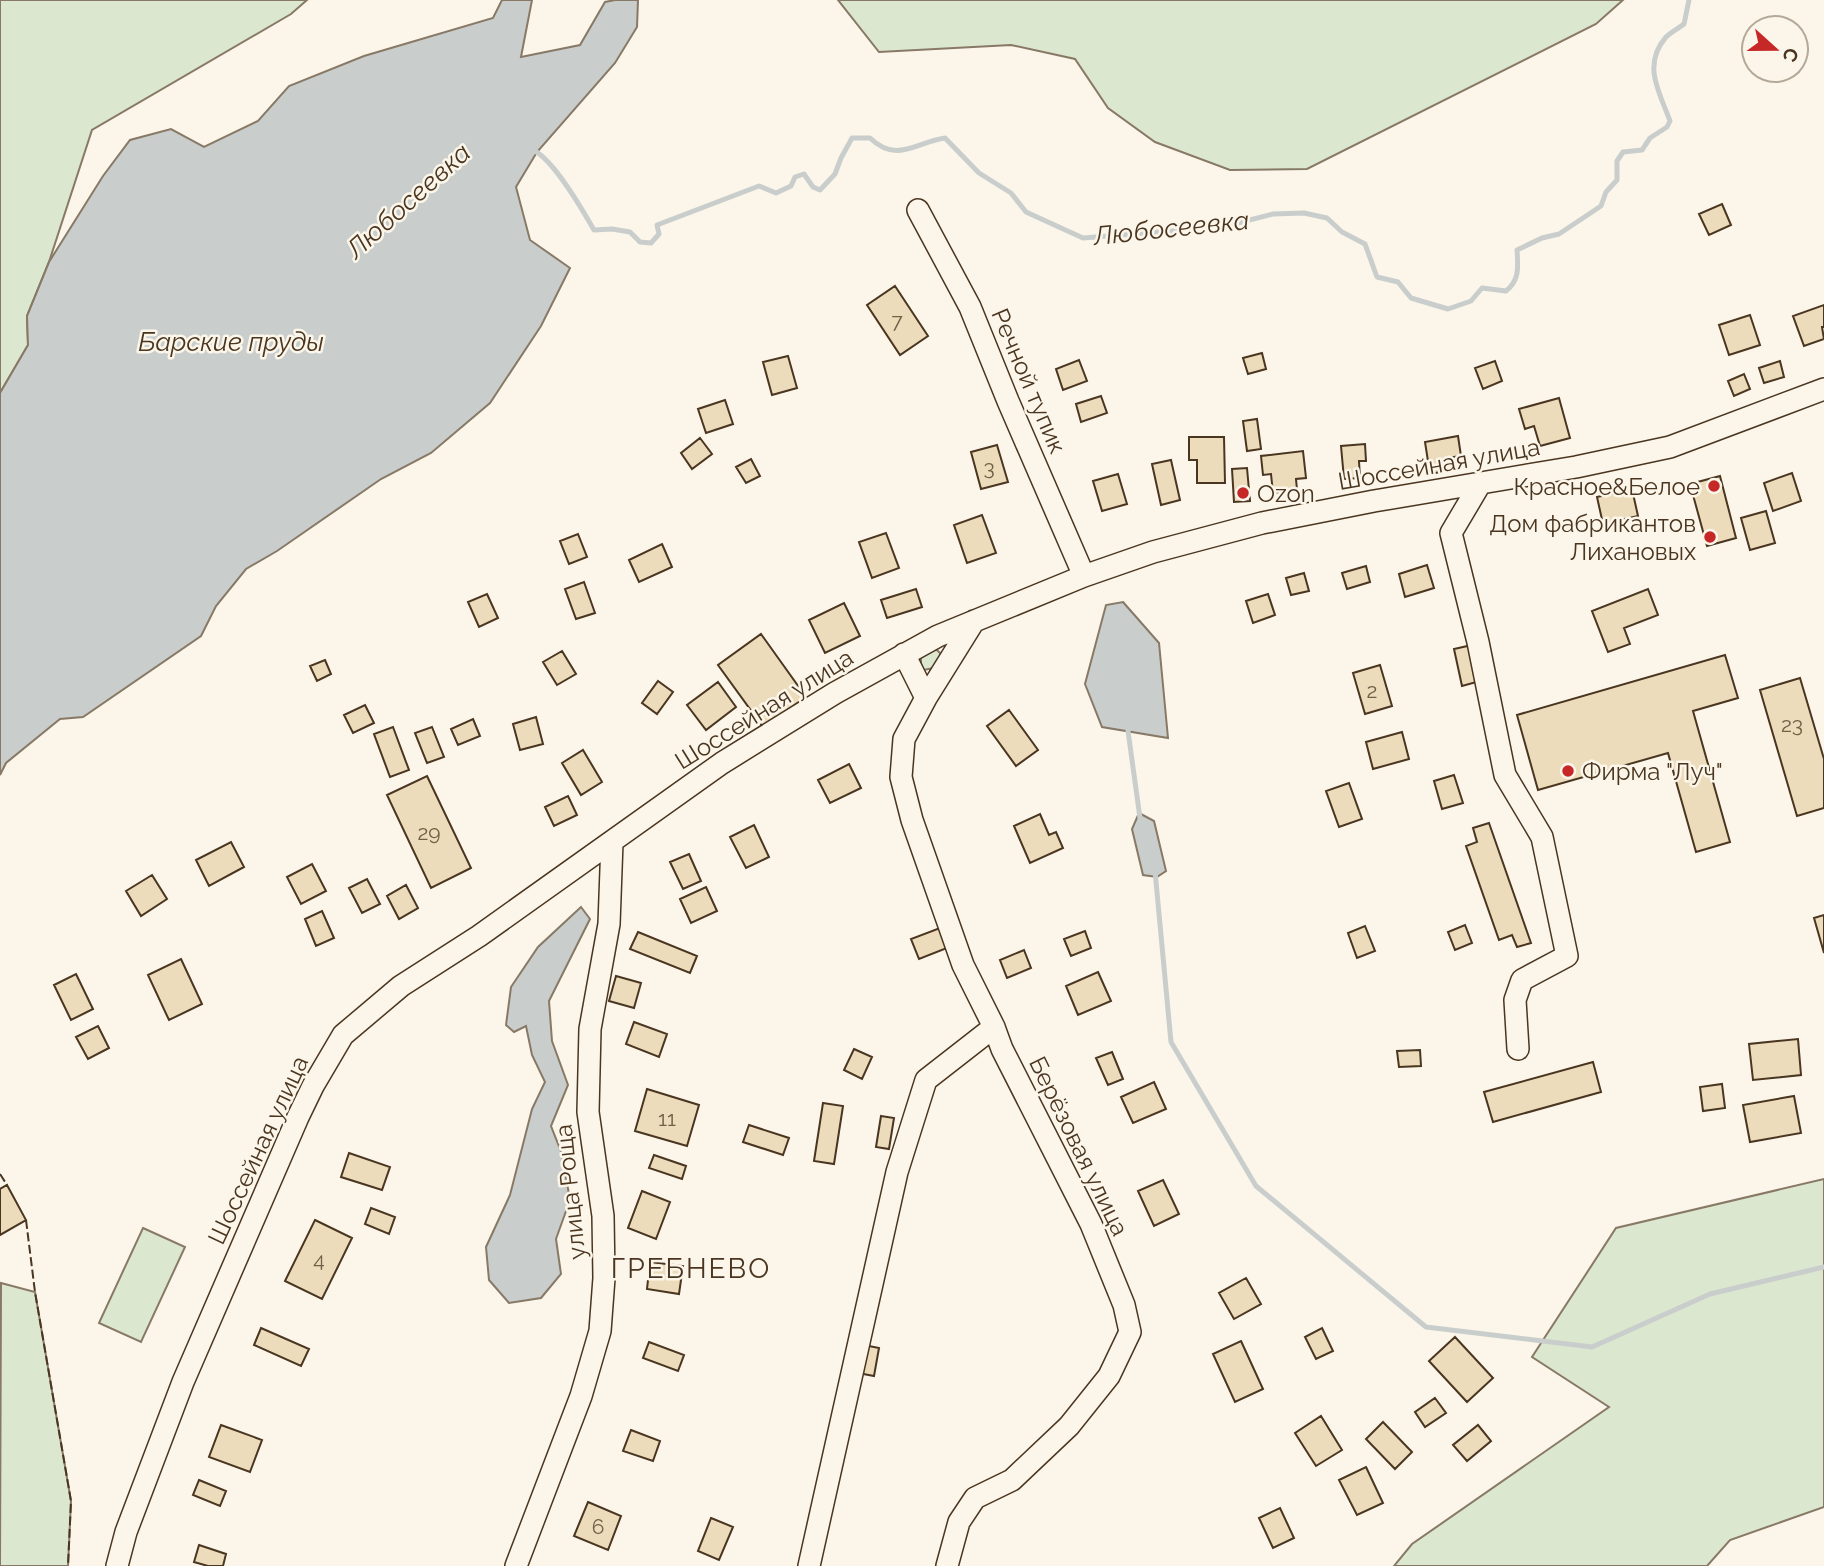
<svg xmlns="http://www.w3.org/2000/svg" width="1824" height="1566" font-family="Raleway,sans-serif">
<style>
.green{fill:#dce7d0;stroke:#887966;stroke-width:2}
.water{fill:#c9cecd;stroke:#887966;stroke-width:2}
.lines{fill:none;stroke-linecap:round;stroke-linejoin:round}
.stream{stroke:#c9cecd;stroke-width:5}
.building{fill:#ecdcbc;stroke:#4a3520;stroke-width:2}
.minor-casing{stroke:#4a3520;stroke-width:24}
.minor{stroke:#fbf6e9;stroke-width:21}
.fence{stroke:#4a3520;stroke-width:2;stroke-dasharray:9 3.5;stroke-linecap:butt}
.poi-dot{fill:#c62828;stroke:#fbf6e9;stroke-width:2.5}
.labels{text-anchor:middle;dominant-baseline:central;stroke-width:5;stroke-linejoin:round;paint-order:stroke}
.number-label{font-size:21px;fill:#725f47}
.street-label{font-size:24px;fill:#4a3520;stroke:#fbf6e9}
.poi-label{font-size:24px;fill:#4a3520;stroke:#fbf6e9;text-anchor:end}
.water-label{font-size:26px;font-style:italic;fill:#4a3520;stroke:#fbf6e9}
.quarter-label{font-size:28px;letter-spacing:2px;fill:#4a3520;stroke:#fbf6e9}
</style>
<rect width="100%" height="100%" fill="#fbf6e9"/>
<path class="green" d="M 0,0 L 307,0 L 291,14 L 92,130 L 49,262 L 27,316 L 28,345 L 0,393 Z
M 838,0 L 1623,0 L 1596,24 L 1307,169 L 1230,170 L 1155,142 L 1108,108 L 1075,59 L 1011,45 L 879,52 Z
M 936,649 L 940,653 L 941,660 L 934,668 L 923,670 L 921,663 L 921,657 Z
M 1824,1179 L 1824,1507 L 1730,1540 L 1707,1566 L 1394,1566 L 1412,1544 L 1609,1407 L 1532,1357 L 1616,1228 Z
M 143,1228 L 185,1247 L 141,1342 L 99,1323 Z
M 1,1283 L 35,1292 L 71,1501 L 68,1566 L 0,1566 Z"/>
<path class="water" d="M 502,0 L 532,0 L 521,57 L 580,45 L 605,2 L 615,0 L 638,0 L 637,27 L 615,63 L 537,152 L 516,187 L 530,240 L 570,268 L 541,326 L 490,403 L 431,453 L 381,479 L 277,551 L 246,569 L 216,606 L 201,636 L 83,717 L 60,719 L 6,763 L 0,775 L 0,393 L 28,345 L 27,316 L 49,262 L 103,176 L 130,140 L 171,129 L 204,147 L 258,121 L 289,86 L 364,56 L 493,18 Z
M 1123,602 L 1159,643 L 1168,738 L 1102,727 L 1085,684 L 1106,605 Z
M 1139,813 L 1154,821 L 1166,871 L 1157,877 L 1143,875 L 1132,829 Z
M 581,907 L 590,919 L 549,1001 L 552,1041 L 568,1085 L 551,1126 L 562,1154 L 570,1200 L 556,1239 L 561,1274 L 541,1298 L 509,1303 L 489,1280 L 486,1247 L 510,1195 L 532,1109 L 545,1082 L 532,1055 L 526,1026 L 514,1032 L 506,1025 L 511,987 L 538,947 Z"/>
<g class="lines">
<path class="stream" d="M 533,150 C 554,160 582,209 594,230 L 612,229 L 630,232 L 640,242 L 651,243 L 659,234 L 657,225 L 759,186 L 776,193 L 791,186 L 795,177 L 804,174 L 813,187 L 820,190 L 835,174 L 841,158 L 852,138 L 870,138 C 897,164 916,142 945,138 L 979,173 L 1011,193 L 1026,212 L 1083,238 L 1171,231 L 1238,223 L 1273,214 L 1304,213 L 1327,218 L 1342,232 L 1365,244 L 1377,277 L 1398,282 L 1411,298 L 1448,309 L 1471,301 L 1482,288 L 1506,291 C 1520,280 1518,266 1517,250 L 1542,238 L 1559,234 L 1601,206 L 1606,192 L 1617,180 L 1617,161 L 1623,152 L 1642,150 L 1650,138 L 1667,127 L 1670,121 C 1659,91 1642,65 1666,37 C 1671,32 1679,28 1684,24 L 1689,0
M 1128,731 L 1140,818
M 1155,871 L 1171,1042 L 1256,1186 L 1426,1327 L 1592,1347 L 1710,1294 L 1824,1267"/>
</g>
<path class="building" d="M 1722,204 L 1731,225 L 1709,235 L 1699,214 Z
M 895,286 L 928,336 L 900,355 L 867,305 Z
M 1824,305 L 1824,327 L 1822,327 L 1824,339 L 1804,346 L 1793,316 Z
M 1750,315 L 1760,345 L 1729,355 L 1719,325 Z
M 1262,353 L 1266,369 L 1248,374 L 1243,358 Z
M 788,356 L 797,388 L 772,395 L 763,362 Z
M 1079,360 L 1087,381 L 1063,390 L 1056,369 Z
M 1495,361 L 1502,381 L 1483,389 L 1475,368 Z
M 1780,361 L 1784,377 L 1764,383 L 1759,368 Z
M 1744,374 L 1750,389 L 1734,396 L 1728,381 Z
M 1101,396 L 1107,413 L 1081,422 L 1076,404 Z
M 1559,398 L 1570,438 L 1540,446 L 1534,426 L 1525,429 L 1519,409 Z
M 725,400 L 733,424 L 706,433 L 698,409 Z
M 1257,419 L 1261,449 L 1247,451 L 1243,421 Z
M 1458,436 L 1461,456 L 1453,457 L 1455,469 L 1430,474 L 1425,442 Z
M 1189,437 L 1224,437 L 1225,483 L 1197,483 L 1197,460 L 1189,460 Z
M 700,438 L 712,454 L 692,469 L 681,453 Z
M 1365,444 L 1366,461 L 1359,461 L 1360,478 L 1344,479 L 1341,446 Z
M 997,445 L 1008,482 L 981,489 L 971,452 Z
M 1303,451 L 1306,478 L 1296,479 L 1297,490 L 1273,493 L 1271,474 L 1263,475 L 1261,456 Z
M 751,459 L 760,476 L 746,483 L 736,467 Z
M 1171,460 L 1180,500 L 1161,505 L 1152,464 Z
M 1247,468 L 1250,501 L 1234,502 L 1232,469 Z
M 1792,473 L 1801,501 L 1773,511 L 1764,483 Z
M 1118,474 L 1127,504 L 1102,511 L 1093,481 Z
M 1720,476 L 1736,538 L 1707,546 L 1690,484 Z
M 1632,489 L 1638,516 L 1603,524 L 1597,497 Z
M 1766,511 L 1775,543 L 1750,550 L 1741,518 Z
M 982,515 L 996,553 L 967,563 L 954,525 Z
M 886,533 L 899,568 L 872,578 L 859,542 Z
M 578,534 L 587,557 L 569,564 L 560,541 Z
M 662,544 L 672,567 L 639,582 L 629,560 Z
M 1427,565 L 1434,588 L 1405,597 L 1399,574 Z
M 1366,566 L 1370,582 L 1347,589 L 1342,573 Z
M 1304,573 L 1309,591 L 1291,595 L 1286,578 Z
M 584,582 L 595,613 L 576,619 L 565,589 Z
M 916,589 L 922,607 L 887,618 L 881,600 Z
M 1648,589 L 1658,615 L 1624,628 L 1630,644 L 1608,652 L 1592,611 Z
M 487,594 L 498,618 L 479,627 L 468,602 Z
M 1268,594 L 1275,615 L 1253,623 L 1246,601 Z
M 844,603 L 860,636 L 825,653 L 809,620 Z
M 761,634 L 806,697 L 763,727 L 718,665 Z
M 1472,645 L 1480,681 L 1462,686 L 1454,649 Z
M 562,651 L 576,674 L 557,685 L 543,662 Z
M 1725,655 L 1738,698 L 1693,711 L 1730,842 L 1696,852 L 1668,753 L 1538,790 L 1517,715 Z
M 325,660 L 331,674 L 317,681 L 310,666 Z
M 1380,665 L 1392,706 L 1365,714 L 1353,673 Z
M 1800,678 L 1824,759 L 1824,808 L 1797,816 L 1760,690 Z
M 658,681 L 673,692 L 657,714 L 642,703 Z
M 718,682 L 736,707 L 706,730 L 687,705 Z
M 365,705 L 374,723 L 353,733 L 344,715 Z
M 1009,710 L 1038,750 L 1016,766 L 987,726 Z
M 536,717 L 543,744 L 520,750 L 513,724 Z
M 473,719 L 480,736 L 458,745 L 451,729 Z
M 393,727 L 409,770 L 390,777 L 374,734 Z
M 432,727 L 444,757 L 427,763 L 415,733 Z
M 1402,732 L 1409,759 L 1373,769 L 1366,742 Z
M 583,750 L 602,782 L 581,795 L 562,763 Z
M 849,764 L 861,788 L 830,803 L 818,780 Z
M 1454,775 L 1463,803 L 1442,809 L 1434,781 Z
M 427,776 L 471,868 L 431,888 L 387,795 Z
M 1349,783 L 1362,819 L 1339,827 L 1326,791 Z
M 568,796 L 577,815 L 554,826 L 545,807 Z
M 1040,814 L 1049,835 L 1056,832 L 1063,848 L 1030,863 L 1014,826 Z
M 1489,823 L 1531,943 L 1517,947 L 1512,935 L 1499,940 L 1466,846 L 1477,842 L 1473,828 Z
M 754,825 L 769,857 L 746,868 L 730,837 Z
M 231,842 L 244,867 L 209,886 L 196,860 Z
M 689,854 L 701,881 L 683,889 L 670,862 Z
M 312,864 L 326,891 L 301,904 L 287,877 Z
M 152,875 L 167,899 L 141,916 L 126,891 Z
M 367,879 L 380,904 L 362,913 L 349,888 Z
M 406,885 L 418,908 L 399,919 L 387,896 Z
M 706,887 L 717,911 L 691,923 L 680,899 Z
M 322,911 L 334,938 L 316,946 L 305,919 Z
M 1824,915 L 1824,953 L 1814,918 Z
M 1465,925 L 1472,943 L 1455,950 L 1448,932 Z
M 1365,926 L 1375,951 L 1357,958 L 1348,933 Z
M 940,928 L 947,948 L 919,959 L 911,939 Z
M 1085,931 L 1091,948 L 1071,956 L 1064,939 Z
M 638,932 L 697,956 L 690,973 L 630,949 Z
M 1024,950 L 1031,968 L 1007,978 L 1000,960 Z
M 181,959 L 202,1004 L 169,1020 L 148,975 Z
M 1098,972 L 1111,1001 L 1078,1015 L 1066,986 Z
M 76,974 L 93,1009 L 71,1020 L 54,985 Z
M 616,976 L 641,983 L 634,1008 L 609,1001 Z
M 634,1022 L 667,1034 L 659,1057 L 626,1044 Z
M 98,1026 L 109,1048 L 88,1059 L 76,1037 Z
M 1798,1039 L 1801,1075 L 1753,1080 L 1749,1044 Z
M 854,1049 L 872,1057 L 862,1079 L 844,1070 Z
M 1420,1050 L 1421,1066 L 1399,1067 L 1397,1051 Z
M 1112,1052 L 1123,1079 L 1108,1085 L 1096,1058 Z
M 1593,1062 L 1601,1092 L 1493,1122 L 1484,1092 Z
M 1154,1082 L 1166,1109 L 1133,1123 L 1121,1097 Z
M 1722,1084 L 1725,1108 L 1703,1111 L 1700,1087 Z
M 647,1089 L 699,1105 L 687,1146 L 635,1131 Z
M 1794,1096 L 1801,1133 L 1750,1142 L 1743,1105 Z
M 823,1103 L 843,1106 L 834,1164 L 814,1161 Z
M 881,1116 L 894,1118 L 889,1149 L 876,1147 Z
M 749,1125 L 789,1138 L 783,1155 L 743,1142 Z
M 349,1153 L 390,1167 L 382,1190 L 341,1177 Z
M 654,1155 L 686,1166 L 682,1179 L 649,1168 Z
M 1163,1180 L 1179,1214 L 1154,1226 L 1138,1191 Z
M 7,1185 L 26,1220 L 0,1235 L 0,1189 Z
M 642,1191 L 670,1202 L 656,1239 L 628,1228 Z
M 371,1208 L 395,1217 L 389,1234 L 365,1224 Z
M 315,1220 L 352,1238 L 322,1299 L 285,1281 Z
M 650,1262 L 683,1266 L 679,1294 L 647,1289 Z
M 1246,1278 L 1261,1304 L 1234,1319 L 1219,1293 Z
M 261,1328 L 309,1349 L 301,1366 L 254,1345 Z
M 1322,1328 L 1333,1351 L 1316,1359 L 1305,1337 Z
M 1455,1337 L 1493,1378 L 1467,1402 L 1429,1361 Z
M 1241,1341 L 1263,1389 L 1235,1402 L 1213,1354 Z
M 649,1342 L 684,1355 L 678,1371 L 643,1358 Z
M 864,1345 L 879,1348 L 874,1376 L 858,1373 Z
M 1435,1398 L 1446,1413 L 1425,1427 L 1415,1412 Z
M 1321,1416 L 1342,1450 L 1316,1466 L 1295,1433 Z
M 1383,1422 L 1412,1452 L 1395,1469 L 1366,1439 Z
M 221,1425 L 262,1440 L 250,1472 L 209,1457 Z
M 1478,1425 L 1491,1441 L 1467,1461 L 1453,1445 Z
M 631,1430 L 660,1441 L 653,1461 L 623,1451 Z
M 1366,1467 L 1383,1503 L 1357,1515 L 1339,1480 Z
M 199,1480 L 226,1491 L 220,1506 L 193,1495 Z
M 588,1502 L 621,1516 L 608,1550 L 574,1536 Z
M 1280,1508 L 1294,1538 L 1273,1548 L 1259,1518 Z
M 711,1518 L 733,1527 L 719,1560 L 698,1551 Z
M 199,1545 L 226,1554 L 223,1566 L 208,1566 L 194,1562 Z"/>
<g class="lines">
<g class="minor-casing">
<path id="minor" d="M 918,210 L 970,307 L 1008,401 L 1084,576
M 1480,484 L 1451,533 L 1478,642 L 1505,775 L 1542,837 L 1567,956 L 1522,980 L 1515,1000 L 1518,1049
M 904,654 L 926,698
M 117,1566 L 126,1532 L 183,1382 L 298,1117 L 313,1086 L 343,1035 L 401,986 L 479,936 L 722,763 L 835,693 L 938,636 L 1084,576 L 1153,552 L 1262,523 L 1374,501 L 1576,467 L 1670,447 L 1824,389
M 516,1566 L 581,1396 L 600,1331 L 604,1278 L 603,1216 L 588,1112 L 590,1029 L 609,924 L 612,842
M 809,1566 L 897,1172 L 926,1080 L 994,1027
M 947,1566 L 959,1522 L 975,1498 L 1012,1480 L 1069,1426 L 1109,1376 L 1130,1332 L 1124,1305 L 1091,1224 L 1002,1049 L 994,1027 L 963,965 L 912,820 L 901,777 L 904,739 L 926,698 L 974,621"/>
</g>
<use href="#minor" class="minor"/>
<path class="fence" d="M 0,1174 L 7,1185
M 26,1220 L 35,1292 L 71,1501 L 68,1566"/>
</g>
<g class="poi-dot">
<circle cx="1714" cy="486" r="7"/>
<circle cx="1243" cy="493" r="7"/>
<circle cx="1710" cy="537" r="7"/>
<circle cx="1568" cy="771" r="7"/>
</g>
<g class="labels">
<g class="number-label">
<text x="897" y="320">7</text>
<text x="989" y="467">3</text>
<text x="1372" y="690">2</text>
<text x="1792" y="724">23</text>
<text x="429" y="832">29</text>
<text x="667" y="1118">11</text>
<text x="319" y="1259">4</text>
<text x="598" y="1526">6</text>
</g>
<g class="street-label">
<text transform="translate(1029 381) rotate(67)">Речной тупик</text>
<text transform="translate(1439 464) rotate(-10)">Шоссейная улица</text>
<text transform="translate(764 709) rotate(-32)">Шоссейная улица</text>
<text transform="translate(1079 1146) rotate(64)">Берёзовая улица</text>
<text transform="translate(258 1150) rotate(-65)">Шоссейная улица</text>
<text transform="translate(570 1192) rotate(-96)">улица Роща</text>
</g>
<g class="poi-label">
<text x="1700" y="486">Красное&amp;Белое</text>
<text x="1257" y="493" text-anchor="start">Ozon</text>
<text x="1696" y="523">Дом фабрикантов<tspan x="1696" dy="28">Лихановых</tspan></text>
<text x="1582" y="771" text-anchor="start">Фирма "Луч"</text>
</g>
<g class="water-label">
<text transform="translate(408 201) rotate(-42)">Любосеевка</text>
<text transform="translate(1171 228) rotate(-6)">Любосеевка</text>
<text x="231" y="342">Барские пруды</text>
</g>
<g class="quarter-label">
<text x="691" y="1268">ГРЕБНЕВО</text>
</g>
</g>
<g transform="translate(1775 49) rotate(111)"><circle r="33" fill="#fbf6e9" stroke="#b4a999" stroke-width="2"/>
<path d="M0-5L12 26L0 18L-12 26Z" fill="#c62828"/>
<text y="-10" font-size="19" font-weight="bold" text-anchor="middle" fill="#4a3520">С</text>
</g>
</svg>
